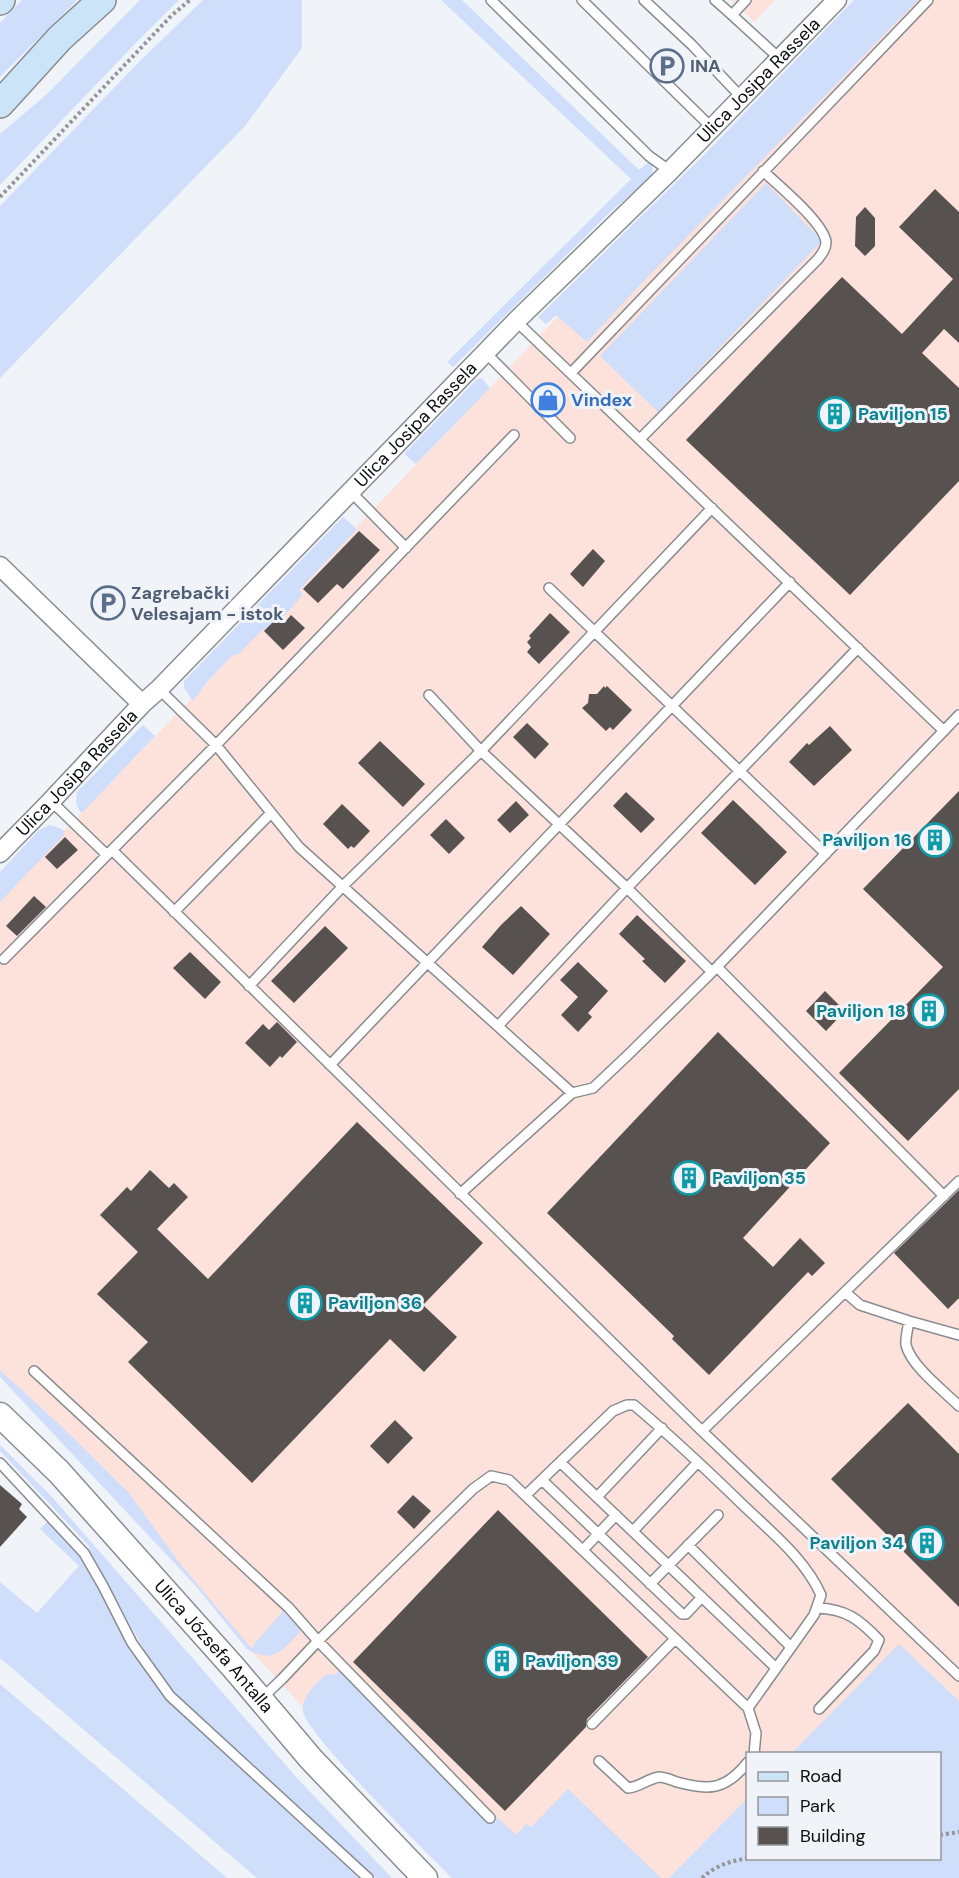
<svg xmlns="http://www.w3.org/2000/svg" width="959" height="1878" font-family="'DM Sans',sans-serif">
<style>
.commercial{fill:#fce2db;fill-rule:evenodd}
.green{fill:#cfdefa}
.building{fill:#575150}
.lines{fill:none;stroke-linecap:round;stroke-linejoin:round}
.service-casing{stroke:#898c91;stroke-width:12}
.minor-casing{stroke:#898c91;stroke-width:21}
.tertiary-casing{stroke:#898c91;stroke-width:27}
.secondary-casing{stroke:#898c91;stroke-width:30}
.path{stroke:#939599;stroke-width:4;stroke-dasharray:3 3;stroke-linecap:butt}
.service{stroke:#fff;stroke-width:9}
.minor{stroke:#fff;stroke-width:18}
.tertiary{stroke:#fff;stroke-width:24}
.secondary{stroke:#cbe4f7;stroke-width:27}
.labels{text-anchor:middle;dominant-baseline:central;stroke-width:6;stroke-linejoin:round;paint-order:stroke}
.service-label{font-size:18px;font-weight:bold;fill:#4e5e75;stroke:#f0f3f8;text-anchor:start}
.street-label{font-size:18px;fill:#0c0d0f;stroke:#f0f3f8}
.shop-label{font-size:18px;font-weight:bold;fill:#366cbe;stroke:#f0f3f8;text-anchor:start}
.culture-label{font-size:18px;font-weight:bold;fill:#0d838f;stroke:#f0f3f8;text-anchor:start}
</style>
<rect width="100%" height="100%" fill="#f0f3f8"/>
<path class="commercial" d="M 731,0 L 775,0 L 754,22 Z
M 859,0 L 869,2 L 871,0 L 959,0 L 959,1878 L 461,1878 L 251,1651 L 196,1584 L 51,1421 L 0,1370 L 0,898 L 505,372 ZM 748,1754 L 940,1754 L 940,1858 L 748,1858 Z"/>
<path class="green" d="M 22,0 L 77,0 L 0,77 L 0,23 Z
M 140,0 L 179,0 L 131,48 L 0,185 L 0,134 L 47,94 Z
M 203,0 L 302,0 L 302,48 L 245,126 L 0,378 L 0,206 L 139,62 Z
M 441,0 L 462,0 L 639,170 L 651,160 L 653,169 L 651,177 L 608,214 L 453,367 L 447,362 L 631,179 Z
M 854,0 L 918,0 L 641,284 L 587,342 L 556,315 L 546,324 L 538,317 L 703,156 Z
M 766,183 L 822,241 L 658,412 L 600,356 Z
M 482,378 L 490,388 L 416,464 L 404,454 L 477,379 Z
M 343,517 L 357,529 L 299,590 L 303,595 L 268,634 L 263,629 L 240,653 L 232,656 L 207,682 L 193,701 L 184,688 L 184,681 Z
M 143,725 L 155,736 L 82,813 C 75,807 76,800 77,792 Z
M 49,825 L 57,827 L 65,831 L 63,833 L 64,835 L 0,902 L 0,872 L 39,830 Z
M 0,1370 L 63,1428 L 128,1492 L 182,1566 L 251,1648 L 283,1611 L 301,1631 C 283,1649 275,1665 247,1649 L 194,1584 L 0,1377 Z
M 0,1445 L 52,1497 L 296,1777 L 392,1878 L 376,1878 L 176,1696 L 149,1658 L 89,1553 L 89,1546 L 0,1451 Z
M 48,1521 L 71,1545 L 94,1577 L 136,1654 L 168,1701 L 359,1878 L 257,1878 L 0,1658 L 0,1582 L 37,1613 L 79,1566 L 40,1529 Z
M 899,1644 L 959,1701 L 959,1878 L 669,1878 L 747,1799 L 748,1858 L 940,1858 L 940,1754 L 792,1753 Z
M 342,1669 L 516,1835 L 526,1824 L 531,1827 L 568,1789 L 661,1878 L 452,1878 C 430,1856 304,1732 303,1711 C 302,1696 317,1681 328,1674 L 335,1675 Z
M 0,1684 L 227,1878 L 0,1878 Z"/>
<path class="building" d="M 935,189 L 959,212 L 959,343 L 944,329 L 922,353 L 959,388 L 959,481 L 850,595 L 686,440 L 842,277 L 902,334 L 953,279 L 899,227 Z
M 865,207 L 875,218 L 875,246 L 865,256 L 855,246 L 856,217 Z
M 359,531 L 380,550 L 343,589 L 337,584 L 318,603 L 303,589 Z
M 593,549 L 605,561 L 583,587 L 570,574 Z
M 550,613 L 570,632 L 539,664 L 527,652 L 531,647 L 527,642 L 531,638 L 529,636 Z
M 291,615 L 305,628 L 283,650 L 264,631 L 279,616 L 285,622 Z
M 604,686 L 605,688 L 607,686 L 632,710 L 613,730 L 610,727 L 606,731 L 582,708 L 588,703 L 589,694 L 597,694 Z
M 527,723 L 549,744 L 535,759 L 513,737 Z
M 830,726 L 852,750 L 814,786 L 789,762 L 807,743 L 809,745 Z
M 380,741 L 425,784 L 403,807 L 358,763 Z
M 959,791 L 959,1089 L 908,1141 L 839,1073 L 943,967 L 863,889 Z
M 626,792 L 655,819 L 641,833 L 613,806 Z
M 733,800 L 787,852 L 755,885 L 701,833 Z
M 516,801 L 529,815 L 510,833 L 497,820 Z
M 342,804 L 370,831 L 354,848 L 351,846 L 348,849 L 323,824 Z
M 446,819 L 465,838 L 449,854 L 430,835 Z
M 65,837 L 78,850 L 57,869 L 45,857 Z
M 34,896 L 46,907 L 17,936 L 6,926 Z
M 521,906 L 550,934 L 513,975 L 482,947 L 501,925 Z
M 637,915 L 686,961 L 665,983 L 642,961 L 645,959 L 619,934 Z
M 325,926 L 348,948 L 294,1003 L 271,981 Z
M 190,952 L 221,982 L 205,999 L 173,968 Z
M 578,962 L 608,991 L 588,1013 L 592,1017 L 578,1032 L 561,1015 L 578,997 L 560,980 Z
M 825,991 L 845,1011 L 826,1031 L 806,1011 Z
M 277,1022 L 297,1042 L 282,1058 L 280,1056 L 270,1067 L 245,1043 L 263,1024 L 269,1030 Z
M 718,1032 L 830,1143 L 743,1238 L 773,1267 L 800,1238 L 825,1263 L 812,1276 L 808,1272 L 709,1375 L 672,1339 L 674,1336 L 547,1213 Z
M 357,1122 L 483,1243 L 423,1305 L 457,1337 L 424,1372 L 390,1339 L 252,1483 L 128,1362 L 148,1342 L 97,1294 L 138,1252 L 100,1215 L 127,1187 L 131,1191 L 150,1170 L 169,1188 L 174,1183 L 188,1197 L 157,1229 L 208,1279 Z
M 959,1190 L 959,1298 L 948,1309 L 894,1253 Z
M 908,1403 L 959,1454 L 959,1607 L 831,1479 Z
M 395,1420 L 413,1438 L 388,1464 L 370,1446 Z
M 0,1485 L 22,1504 L 19,1509 L 27,1517 L 0,1547 Z
M 413,1495 L 431,1511 L 414,1529 L 397,1512 Z
M 498,1510 L 648,1657 L 587,1719 L 586,1727 L 505,1811 L 353,1662 Z"/>
<g class="lines">
<g class="service-casing">
<path id="service" d="M 491,0 L 649,156 L 670,171
M 582,0 L 712,128
M 644,0 L 692,45 L 741,97
M 715,0 L 732,15 L 746,0
M 732,15 L 779,58
M 516,321 L 944,731
M 485,352 L 570,438
M 571,373 L 928,0
M 640,439 L 818,259 C 822,254 826,249 826,242 C 824,223 778,185 763,171
M 350,491 L 406,548
M 549,588 L 826,854
M 159,689 L 216,745 L 299,847 L 572,1093
M 429,695 L 481,751 L 627,888 L 712,972
M 51,801 L 107,855
M 112,850 L 702,1431
M 174,912 L 271,813
M 4,959 L 216,745 L 514,435
M 717,967 L 944,1196
M 249,986 L 343,886 L 481,751 L 712,508
M 498,1026 L 627,888 L 858,648
M 330,1065 L 790,582
M 959,1181 L 702,1431 L 959,1676
M 460,1194 L 572,1093 L 593,1088 L 630,1053 L 712,972 L 959,715
M 845,1292 L 860,1305 L 909,1321 L 959,1335
M 909,1321 C 908,1329 905,1338 906,1345 C 911,1366 944,1391 959,1406
M 34,1371 L 289,1608 L 318,1641 L 490,1818
M 560,1462 L 776,1668
M 0,1463 L 84,1553 L 103,1586 L 132,1643 L 170,1696 L 368,1878
M 542,1480 L 682,1614 L 686,1614 L 702,1597
M 526,1495 L 613,1411 L 627,1405 L 634,1405 C 672,1437 708,1471 743,1505 C 771,1532 805,1559 821,1595 L 814,1615 L 748,1708
M 597,1497 L 662,1428
M 633,1531 L 698,1462
M 688,1545 L 791,1647
M 583,1550 L 616,1515
M 650,1584 L 718,1515
M 817,1608 C 846,1609 859,1619 879,1640 L 874,1651 L 819,1709
M 261,1699 L 282,1679 L 318,1641 L 473,1489 L 491,1476 L 509,1480 L 748,1708 L 756,1733 L 754,1754
M 592,1724 L 675,1639
M 599,1761 L 628,1788 C 640,1787 647,1779 659,1777 C 665,1777 671,1780 677,1782 C 709,1791 726,1790 748,1762"/>
</g>
<g class="minor-casing">
<g id="minor">
<path d="M 0,566 L 142,704"/>
<path id="s1" d="M 0,853 L 51,801 L 142,704 L 159,689 L 516,321 L 670,171 L 837,0"/>
</g>
</g>
<g class="tertiary-casing">
<g id="tertiary">
<path id="s2" d="M 0,1415 L 59,1472 L 234,1668 L 311,1759 L 425,1878"/>
</g>
</g>
<g class="secondary-casing">
<path id="secondary" d="M 0,1 L 1,0
M 0,104 L 60,38 L 102,0"/>
</g>
<path class="path" d="M 0,197 L 171,16 L 190,0
M 940,1835 L 959,1832
M 702,1878 C 716,1865 731,1861 749,1858"/>
<use href="#service" class="service"/>
<use href="#minor" class="minor"/>
<use href="#tertiary" class="tertiary"/>
<use href="#secondary" class="secondary"/>
</g>
<defs>
<g id="parking-ring" transform="scale(1.725)"><circle r="9.5" fill="#f0f3f8" stroke="#5c6f8a" stroke-width="1.5"/><path d="M-3.5-5.5H1a3.5 3.5 0 0 1 0 7H-1V5.5H-3.5ZM-1-3.4V-.6H.8a1.4 1.4 0 0 0 0-2.8Z" fill="#5c6f8a"/></g>
<g id="shop-ring" transform="scale(1.725)"><circle r="9.5" fill="#f0f3f8" stroke="#3f7fe0" stroke-width="1.5"/><path d="M-5-2.5h2.3a2.7 3.5 0 0 1 5.4 0H5L5.5 6h-11ZM-1.5-2.5h3a1.5 2.3 0 0 0-3 0Z" fill="#3f7fe0"/></g>
<g id="building-ring" transform="scale(1.725)"><circle r="9.5" fill="#f0f3f8" stroke="#0f9aa8" stroke-width="1.5"/><path d="M-4-6H4V6H1V3H-1V6H-4ZM-2.5-4.3h1.7v1.8h-1.7ZM.8-4.3h1.7v1.8H.8ZM-2.5-1h1.7V.8h-1.7ZM.8-1h1.7V.8H.8Z" fill="#0f9aa8"/></g>
</defs>
<g fill-rule="evenodd">
<use href="#parking-ring" x="667" y="66"/>
<use href="#shop-ring" x="548" y="400"/>
<use href="#building-ring" x="835" y="414"/>
<use href="#parking-ring" x="108" y="603"/>
<use href="#building-ring" x="935" y="840"/>
<use href="#building-ring" x="929" y="1011"/>
<use href="#building-ring" x="689" y="1178"/>
<use href="#building-ring" x="305" y="1303"/>
<use href="#building-ring" x="927" y="1543"/>
<use href="#building-ring" x="502" y="1661"/>
</g>
<g class="labels">
<g class="service-label">
<text x="690" y="66">INA</text>
<text x="131" y="593">Zagrebački<tspan x="131" dy="21">Velesajam - istok</tspan></text>
</g>
<g class="street-label">
<text stroke="none"><textPath href="#s1" startOffset="1083">Ulica Josipa Rassela</textPath></text>
<text stroke="none"><textPath href="#s1" startOffset="597">Ulica Josipa Rassela</textPath></text>
<text stroke="none"><textPath href="#s1" startOffset="111">Ulica Josipa Rassela</textPath></text>
<text stroke="none"><textPath href="#s2" startOffset="315">Ulica Józsefa Antalla</textPath></text>
</g>
<g class="shop-label">
<text x="571" y="400">Vindex</text>
</g>
<g class="culture-label">
<text x="858" y="414">Paviljon 15</text>
<text x="912" y="840" text-anchor="end">Paviljon 16</text>
<text x="906" y="1011" text-anchor="end">Paviljon 18</text>
<text x="712" y="1178">Paviljon 35</text>
<text x="328" y="1303">Paviljon 36</text>
<text x="904" y="1543" text-anchor="end">Paviljon 34</text>
<text x="525" y="1661">Paviljon 39</text>
</g>
</g>
<rect x="746" y="1752" width="195" height="108" fill="#f0f3f8" stroke="#95979b" stroke-width="1.5"/>
<rect x="758" y="1772" width="30" height="9" fill="#cbe4f7" stroke="#95979b" stroke-width="1.5"/>
<text x="800" y="1782" font-size="18" fill="#0c0d0f">Road</text>
<rect x="758" y="1797" width="30" height="18" fill="#cfdefa" stroke="#95979b" stroke-width="1.5"/>
<text x="800" y="1812" font-size="18" fill="#0c0d0f">Park</text>
<rect x="758" y="1827" width="30" height="18" fill="#575150" stroke="#95979b" stroke-width="1.5"/>
<text x="800" y="1842" font-size="18" fill="#0c0d0f">Building</text>
</svg>
